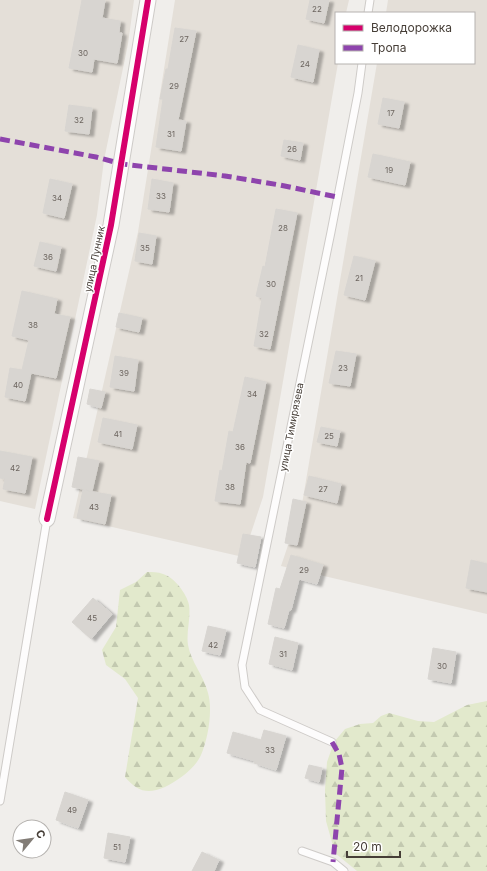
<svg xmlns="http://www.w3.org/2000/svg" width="487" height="871" font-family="Inter,sans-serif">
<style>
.residential{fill:#e4dfd8}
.forest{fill:url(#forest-firs)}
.building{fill:#d8d5d1;stroke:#d8d5d1;filter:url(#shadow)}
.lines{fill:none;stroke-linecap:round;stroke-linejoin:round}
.lane-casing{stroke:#cecbc8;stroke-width:9}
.street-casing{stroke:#cecbc8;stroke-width:17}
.lane{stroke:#fdfcfc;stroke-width:7}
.street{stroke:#fdfcfc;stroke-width:15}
.quiet{stroke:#8e44ad;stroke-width:5;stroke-dasharray:10 5;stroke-linecap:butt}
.cycleway-casing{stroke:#fff;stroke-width:8}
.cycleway{stroke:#d6006c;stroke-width:6}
.labels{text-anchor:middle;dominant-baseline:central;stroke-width:3;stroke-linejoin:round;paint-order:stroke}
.number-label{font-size:8px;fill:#6c655f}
.street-label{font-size:10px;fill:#463e37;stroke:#fff}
</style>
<defs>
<pattern id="forest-firs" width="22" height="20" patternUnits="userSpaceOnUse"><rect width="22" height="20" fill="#e2e9cc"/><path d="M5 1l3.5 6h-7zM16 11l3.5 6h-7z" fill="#c3c9b0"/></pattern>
<filter id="shadow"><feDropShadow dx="4.5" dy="2.5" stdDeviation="1" flood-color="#0004"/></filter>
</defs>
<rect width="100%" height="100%" fill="#f0eeeb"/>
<path class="residential" d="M 0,0 L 134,0 L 128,44 L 104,160 L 97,215 L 35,509 L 0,501 Z
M 175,0 L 349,0 L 346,13 L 336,13 L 336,63 L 338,63 L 263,497 L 243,557 L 73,518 L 138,232 Z
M 388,0 L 487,0 L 487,614 L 281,566 L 302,504 L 377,63 L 474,63 L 474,13 L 386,13 Z"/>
<path class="forest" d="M 147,572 C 152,572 158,572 163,574 C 174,577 187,594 189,605 C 191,618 186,632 188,645 C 191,662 204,676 208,693 C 213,710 208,739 201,755 C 195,769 177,781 165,787 C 147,795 137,791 125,777 L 138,698 L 125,679 L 106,665 L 102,650 L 116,627 L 120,590 L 136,582 Z
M 487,701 L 487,871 L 357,871 L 335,853 L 326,821 L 325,790 L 327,762 L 334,742 L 345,729 L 360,724 L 373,723 L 381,716 L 389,713 L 418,721 L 434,722 L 467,705 Z"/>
<path class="building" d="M 82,0 L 105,0 L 102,18 L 120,21 L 119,33 L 122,33 L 117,63 L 94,59 L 92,72 L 69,68 Z
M 310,0 L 329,0 L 324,23 L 306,19 Z
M 175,28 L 196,31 L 178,120 L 186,121 L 181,151 L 156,147 L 163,99 L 160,99 L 166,69 L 168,69 Z
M 298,45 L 319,50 L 313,82 L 291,77 Z
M 383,98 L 404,102 L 399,128 L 378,124 Z
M 69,105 L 92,108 L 89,134 L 65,131 Z
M 284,140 L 303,143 L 300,160 L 281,156 Z
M 373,154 L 410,162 L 405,185 L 368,177 Z
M 50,179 L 72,184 L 64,218 L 43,213 Z
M 152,179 L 173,183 L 169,212 L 148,209 Z
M 276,209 L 297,213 L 270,349 L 254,346 L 262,298 L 256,296 L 263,266 L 265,267 Z
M 139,233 L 156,236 L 152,264 L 135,261 Z
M 40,242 L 61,247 L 56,271 L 34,266 Z
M 354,256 L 375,261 L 365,300 L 344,295 Z
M 22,291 L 57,299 L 54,314 L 70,317 L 56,378 L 31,373 L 25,401 L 5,397 L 10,368 L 22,370 L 29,340 L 12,336 Z
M 119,313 L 142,318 L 139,332 L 116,327 Z
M 336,351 L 356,354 L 350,386 L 329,383 Z
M 115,356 L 138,360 L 134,391 L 110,387 Z
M 245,377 L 266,382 L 250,463 L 246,462 L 240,504 L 215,501 L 220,470 L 222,471 L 229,431 L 233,432 Z
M 90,389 L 105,392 L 101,408 L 87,404 Z
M 103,418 L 137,425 L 132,449 L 98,442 Z
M 321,427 L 340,431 L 337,446 L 317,442 Z
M 0,451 L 32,457 L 25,493 L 3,489 L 5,479 L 0,478 Z
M 78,457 L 99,461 L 92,491 L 72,487 Z
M 309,476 L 341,484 L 337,503 L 304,495 Z
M 83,490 L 111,495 L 105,524 L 77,518 Z
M 293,499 L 306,502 L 297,545 L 285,543 Z
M 243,534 L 261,537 L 255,567 L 237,563 Z
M 291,555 L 323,565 L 317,584 L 299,579 L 291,610 L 289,610 L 284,628 L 268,624 L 276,588 L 280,589 Z
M 471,560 L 487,564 L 487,592 L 466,588 Z
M 93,598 L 112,614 L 91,639 L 72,622 Z
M 208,626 L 226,630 L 220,655 L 202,651 Z
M 275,637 L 298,643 L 292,670 L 269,664 Z
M 433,648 L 456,652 L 451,683 L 428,679 Z
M 264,730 L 286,736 L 276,770 L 254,763 L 255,761 L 227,753 L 233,732 L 261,740 Z
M 309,765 L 322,768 L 319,782 L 305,778 Z
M 65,792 L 88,800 L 78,828 L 56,820 Z
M 108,833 L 130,837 L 125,862 L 104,858 Z
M 202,852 L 219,860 L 214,871 L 192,871 Z"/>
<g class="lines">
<g class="lane-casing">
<path id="lane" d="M 368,13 L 370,0
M 332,742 L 260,710 L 245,687 L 242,665 L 331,232 L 358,93 L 362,63
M 0,801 L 47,519
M 302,851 L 333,862 L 344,871"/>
</g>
<g class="street-casing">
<path id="street" d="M 47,519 L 111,225 L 148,0"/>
</g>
<use href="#lane" class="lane"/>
<use href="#street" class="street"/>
<path class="quiet" d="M 0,139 L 96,157 L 122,164 L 225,176 L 280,185 L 337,197
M 332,742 L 339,754 L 342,768 L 333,862"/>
<g class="cycleway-casing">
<path id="cycleway" d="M 47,519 L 111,225 L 148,0"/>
</g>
<use href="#cycleway" class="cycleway"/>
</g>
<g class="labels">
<g class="number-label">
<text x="317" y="9">22</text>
<text x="184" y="39">27</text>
<text x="83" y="53">30</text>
<text x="305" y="64">24</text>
<text x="174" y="86">29</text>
<text x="391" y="113">17</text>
<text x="79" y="120">32</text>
<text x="171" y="134">31</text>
<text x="292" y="149">26</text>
<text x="389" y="170">19</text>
<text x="161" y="196">33</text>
<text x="57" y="198">34</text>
<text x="283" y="228">28</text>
<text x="145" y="248">35</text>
<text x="48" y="257">36</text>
<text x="359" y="278">21</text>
<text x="271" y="284">30</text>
<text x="33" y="325">38</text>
<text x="264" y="334">32</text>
<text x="343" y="368">23</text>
<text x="124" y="373">39</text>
<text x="18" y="385">40</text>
<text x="252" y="394">34</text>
<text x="118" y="434">41</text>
<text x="329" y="436">25</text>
<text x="240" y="447">36</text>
<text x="15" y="468">42</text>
<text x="230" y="487">38</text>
<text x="323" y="489">27</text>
<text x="94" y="507">43</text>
<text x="304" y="570">29</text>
<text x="92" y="618">45</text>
<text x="213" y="645">42</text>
<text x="283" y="654">31</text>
<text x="442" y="666">30</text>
<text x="270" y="750">33</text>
<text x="72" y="810">49</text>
<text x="117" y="847">51</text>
</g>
<g class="street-label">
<text transform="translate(94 259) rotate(-78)">улица Лунник</text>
<text transform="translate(291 427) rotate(-79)">улица Тимирязева</text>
</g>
</g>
<rect x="335" y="12" width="140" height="52" fill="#ffffff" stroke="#b5b2af"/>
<rect x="343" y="25" width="20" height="6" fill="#d6006c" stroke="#b5b2af"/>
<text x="371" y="32" font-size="12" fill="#463e37">Велодорожка</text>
<rect x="343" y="45" width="20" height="6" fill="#8e44ad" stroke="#b5b2af"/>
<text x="371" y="52" font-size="12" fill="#463e37">Тропа</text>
<g transform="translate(32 839) rotate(61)"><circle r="19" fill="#ffffff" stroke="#b5b2af"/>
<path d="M0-3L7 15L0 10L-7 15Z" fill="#827c76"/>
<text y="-6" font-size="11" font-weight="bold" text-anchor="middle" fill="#463e37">С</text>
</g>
<path d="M347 851v6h53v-6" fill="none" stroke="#463e37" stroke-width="2"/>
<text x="353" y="851" font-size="12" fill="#463e37" stroke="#ffffff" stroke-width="3" paint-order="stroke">20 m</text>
</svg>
